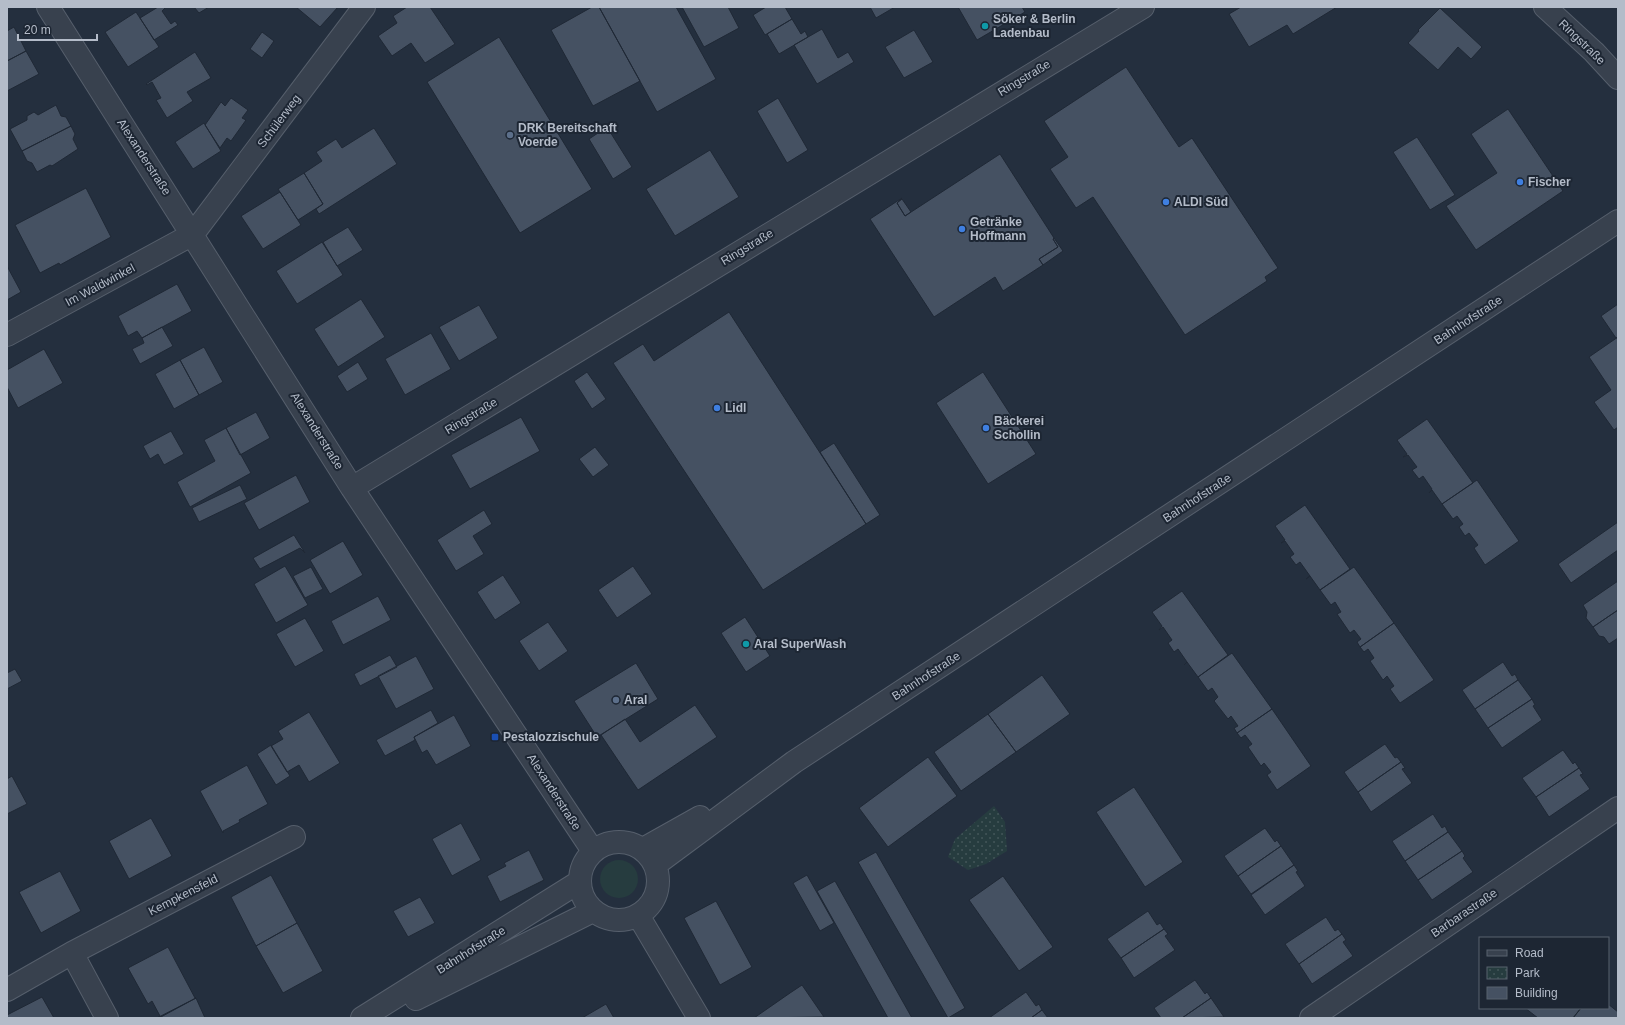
<svg xmlns="http://www.w3.org/2000/svg" width="1625" height="1025" font-family="Helvetica,sans-serif">
<style>
.green{fill:#263c3f}
.park{fill:url(#park-dots)}
.building{fill:#455162;stroke:#1f2835}
.lines{fill:none;stroke-linecap:round;stroke-linejoin:round}
.minor-casing{stroke:#565f6c;stroke-width:24}
.minor{stroke:#38414e;stroke-width:22}
.culture-dot{fill:#0f9aa8;stroke:#1d2633;stroke-width:1.5}
.service-dot{fill:#5c6f8a;stroke:#1d2633;stroke-width:1.5}
.shop-dot{fill:#3f7fe0;stroke:#1d2633;stroke-width:1.5}
.transit-dot{fill:#1a4fb4;stroke:#1d2633;stroke-width:1.5}
.labels{text-anchor:middle;dominant-baseline:central;stroke-width:4;stroke-linejoin:round;paint-order:stroke}
.poi-label{font-size:12px;font-weight:bold;fill:#b4bcc9;stroke:#1d2633;text-anchor:start}
.street-label{font-size:12px;fill:#b4bcc9;stroke:#1d2633}
</style>
<defs>
<pattern id="park-dots" width="8" height="8" patternUnits="userSpaceOnUse"><rect width="8" height="8" fill="#263c3f"/><path d="M2 2h.1M6 6h.1" fill="none" stroke="#435659" stroke-width="1.8" stroke-linecap="round"/></pattern>
</defs>
<rect width="100%" height="100%" fill="#242f3e"/>
<path class="green" d="M600 879a19 19 0 1 1 38 0a19 19 0 1 1-38 0Z"/>
<path class="park" d="M 994,806 L 1005,822 L 1007,851 L 986,864 L 968,870 L 948,857 L 955,839 Z"/>
<path class="building" d="M 158,7 L 166,7 L 162,11 L 171,24 L 175,21 L 178,25 L 154,40 L 140,18 Z
M 194,7 L 209,7 L 199,13 Z
M 296,7 L 338,7 L 320,27 Z
M 407,7 L 430,7 L 455,44 L 425,63 L 411,43 L 392,56 L 378,36 L 397,23 L 393,16 Z
M 592,7 L 599,7 L 640,81 L 593,106 L 551,30 Z
M 599,7 L 676,7 L 716,79 L 657,112 Z
M 682,7 L 728,7 L 739,28 L 704,47 Z
M 766,7 L 785,7 L 792,19 L 765,35 L 753,15 Z
M 870,7 L 895,7 L 876,18 Z
M 958,7 L 1022,7 L 1025,12 L 977,40 Z
M 1241,7 L 1337,7 L 1293,34 L 1287,25 L 1249,47 L 1229,14 Z
M 1440,8 L 1482,47 L 1471,59 L 1458,47 L 1438,70 L 1408,43 L 1419,31 L 1418,30 Z
M 136,12 L 159,47 L 128,67 L 105,32 Z
M 792,19 L 801,34 L 805,31 L 808,37 L 779,54 L 767,34 Z
M 14,27 L 26,51 L 7,61 L 7,31 Z
M 822,29 L 838,58 L 848,52 L 854,62 L 817,84 L 794,45 Z
M 914,30 L 933,62 L 904,78 L 885,47 Z
M 262,32 L 274,41 L 262,58 L 250,49 Z
M 499,37 L 592,189 L 520,233 L 427,82 Z
M 26,51 L 39,74 L 7,91 L 7,61 Z
M 195,52 L 211,78 L 187,92 L 193,101 L 167,118 L 156,100 L 161,98 L 152,82 L 147,85 L 146,84 Z
M 1126,67 L 1179,147 L 1192,138 L 1278,268 L 1265,277 L 1267,281 L 1185,335 L 1093,197 L 1076,208 L 1050,169 L 1068,157 L 1044,121 Z
M 231,98 L 248,110 L 242,118 L 246,120 L 231,141 L 227,138 L 220,148 L 205,125 L 221,102 L 225,106 Z
M 778,98 L 808,150 L 787,163 L 757,111 Z
M 56,105 L 61,116 L 66,117 L 71,126 L 22,151 L 10,129 L 27,120 L 27,116 L 34,112 L 38,115 Z
M 1508,109 L 1563,191 L 1476,250 L 1446,206 L 1497,173 L 1471,134 Z
M 204,123 L 221,151 L 193,169 L 175,142 Z
M 71,126 L 75,134 L 73,139 L 78,149 L 52,166 L 50,165 L 37,172 L 32,163 L 27,161 L 22,151 Z
M 607,127 L 632,167 L 613,179 L 589,139 Z
M 374,128 L 397,164 L 319,214 L 316,209 L 323,204 L 304,173 L 322,161 L 316,152 L 336,139 L 342,148 Z
M 1417,137 L 1455,195 L 1430,210 L 1393,152 Z
M 710,150 L 739,197 L 675,236 L 646,189 Z
M 1000,154 L 1054,238 L 1053,239 L 1058,247 L 1039,259 L 1043,265 L 1003,291 L 995,277 L 934,317 L 870,219 L 902,198 L 897,203 L 905,216 Z
M 304,173 L 323,204 L 298,220 L 278,189 Z
M 86,188 L 111,237 L 60,265 L 59,263 L 40,273 L 15,225 Z
M 280,192 L 301,225 L 263,249 L 241,216 Z
M 902,199 L 911,212 L 905,216 L 897,203 Z
M 348,227 L 363,250 L 337,266 L 323,242 Z
M 1054,238 L 1063,251 L 1043,265 L 1039,259 L 1058,247 L 1053,239 Z
M 322,242 L 343,275 L 297,304 L 276,271 Z
M 7,266 L 21,292 L 7,300 Z
M 177,284 L 192,311 L 142,338 L 137,331 L 128,336 L 118,316 Z
M 361,299 L 385,337 L 338,367 L 314,329 Z
M 1618,304 L 1618,337 L 1616,338 L 1601,316 Z
M 479,305 L 498,338 L 459,361 L 439,327 Z
M 729,312 L 866,524 L 763,590 L 613,363 L 643,344 L 654,361 Z
M 162,327 L 173,346 L 140,364 L 132,349 L 144,343 L 142,338 Z
M 431,333 L 451,369 L 405,395 L 385,359 Z
M 1618,337 L 1618,427 L 1614,430 L 1594,402 L 1611,390 L 1589,357 Z
M 204,347 L 223,382 L 199,395 L 180,360 Z
M 44,349 L 63,383 L 18,408 L 7,387 L 7,370 Z
M 180,360 L 199,395 L 174,409 L 155,374 Z
M 358,362 L 368,379 L 347,392 L 337,376 Z
M 587,372 L 606,399 L 592,409 L 574,381 Z
M 983,372 L 1036,454 L 988,484 L 936,403 Z
M 256,412 L 270,438 L 240,455 L 226,428 Z
M 521,417 L 540,451 L 470,489 L 451,455 Z
M 1427,419 L 1473,483 L 1442,504 L 1432,490 L 1429,493 L 1432,489 L 1423,476 L 1419,479 L 1412,470 L 1417,467 L 1408,455 L 1403,457 L 1407,454 L 1397,440 Z
M 226,428 L 251,473 L 190,507 L 177,482 L 215,461 L 204,440 Z
M 171,431 L 184,454 L 164,465 L 158,454 L 150,459 L 143,446 Z
M 834,443 L 880,515 L 866,524 L 820,452 Z
M 595,447 L 609,465 L 593,477 L 579,459 Z
M 296,475 L 310,502 L 259,530 L 244,503 Z
M 1477,480 L 1519,541 L 1485,565 L 1474,548 L 1478,545 L 1469,533 L 1465,536 L 1459,527 L 1463,524 L 1457,516 L 1453,519 L 1442,504 Z
M 240,485 L 247,499 L 199,522 L 192,508 Z
M 1305,505 L 1350,569 L 1320,590 L 1310,576 L 1306,579 L 1310,576 L 1300,562 L 1296,565 L 1290,557 L 1294,554 L 1285,541 L 1281,543 L 1285,540 L 1275,526 Z
M 484,510 L 492,524 L 473,536 L 484,554 L 456,571 L 437,540 Z
M 1618,522 L 1618,550 L 1571,583 L 1558,564 Z
M 294,535 L 305,553 L 300,548 L 260,569 L 253,558 Z
M 343,541 L 363,575 L 330,594 L 310,560 Z
M 285,566 L 308,605 L 276,623 L 254,584 Z
M 633,566 L 652,594 L 617,618 L 598,590 Z
M 311,567 L 323,589 L 305,598 L 293,576 Z
M 1354,567 L 1394,623 L 1360,647 L 1357,642 L 1361,639 L 1354,630 L 1350,633 L 1337,614 L 1341,612 L 1335,602 L 1331,605 L 1320,590 Z
M 503,575 L 521,603 L 495,620 L 477,592 Z
M 1618,581 L 1618,610 L 1593,627 L 1586,618 L 1587,612 L 1583,605 Z
M 1182,591 L 1228,655 L 1198,677 L 1187,662 L 1184,665 L 1187,662 L 1178,649 L 1174,652 L 1168,643 L 1172,640 L 1163,627 L 1159,630 L 1162,626 L 1152,612 Z
M 378,596 L 391,620 L 343,645 L 331,621 Z
M 1618,610 L 1618,638 L 1609,644 L 1604,637 L 1599,636 L 1593,627 Z
M 745,617 L 770,656 L 746,672 L 721,633 Z
M 305,618 L 324,651 L 295,667 L 276,634 Z
M 548,622 L 568,651 L 539,671 L 519,641 Z
M 1394,623 L 1434,680 L 1400,703 L 1390,689 L 1394,686 L 1387,676 L 1383,680 L 1370,661 L 1374,658 L 1368,649 L 1364,652 L 1360,647 Z
M 1232,653 L 1272,709 L 1237,733 L 1234,728 L 1238,726 L 1231,716 L 1228,719 L 1214,701 L 1218,697 L 1212,688 L 1208,691 L 1198,677 Z
M 390,655 L 397,667 L 360,686 L 354,674 Z
M 416,656 L 434,689 L 396,709 L 378,676 Z
M 1503,662 L 1512,676 L 1515,674 L 1518,680 L 1475,709 L 1462,690 Z
M 636,663 L 658,699 L 597,737 L 574,701 Z
M 15,669 L 22,681 L 7,689 L 7,673 Z
M 1042,675 L 1070,714 L 1016,752 L 988,714 Z
M 1518,680 L 1532,699 L 1488,728 L 1475,709 Z
M 1532,699 L 1535,705 L 1533,706 L 1542,720 L 1502,748 L 1488,728 Z
M 695,705 L 717,737 L 638,790 L 601,735 L 625,719 L 640,742 Z
M 1272,709 L 1311,766 L 1277,790 L 1267,775 L 1271,772 L 1264,763 L 1261,766 L 1248,747 L 1252,744 L 1245,735 L 1241,738 L 1237,733 Z
M 431,710 L 438,723 L 414,737 L 415,740 L 385,756 L 376,740 Z
M 309,712 L 340,763 L 309,782 L 299,765 L 287,772 L 271,746 L 283,739 L 278,731 Z
M 988,714 L 1016,752 L 961,791 L 934,752 Z
M 454,715 L 471,746 L 436,765 L 427,750 L 422,753 L 414,737 Z
M 1385,744 L 1395,758 L 1397,757 L 1401,762 L 1358,792 L 1344,772 Z
M 271,745 L 290,776 L 276,785 L 257,754 Z
M 1563,750 L 1573,764 L 1575,762 L 1579,768 L 1536,797 L 1522,778 Z
M 928,757 L 957,796 L 888,847 L 859,808 Z
M 1401,762 L 1405,768 L 1402,769 L 1412,783 L 1371,812 L 1358,792 Z
M 247,765 L 268,804 L 239,820 L 240,822 L 223,831 L 223,833 L 200,791 Z
M 1579,768 L 1583,774 L 1580,775 L 1590,789 L 1549,817 L 1536,797 Z
M 12,776 L 27,804 L 7,814 L 7,779 Z
M 1134,787 L 1183,862 L 1145,887 L 1096,812 Z
M 1433,814 L 1442,828 L 1445,826 L 1448,832 L 1405,861 L 1392,841 Z
M 151,818 L 172,856 L 129,879 L 109,841 Z
M 461,823 L 481,860 L 452,876 L 432,839 Z
M 1265,828 L 1275,842 L 1277,840 L 1281,846 L 1238,876 L 1224,856 Z
M 1448,832 L 1462,851 L 1418,880 L 1405,861 Z
M 1281,846 L 1294,865 L 1251,894 L 1238,876 Z
M 529,850 L 544,880 L 500,902 L 487,876 L 506,866 L 504,863 Z
M 1462,851 L 1465,856 L 1463,858 L 1473,872 L 1432,900 L 1418,880 Z
M 876,852 L 965,1008 L 948,1018 L 858,862 Z
M 1294,865 L 1298,871 L 1296,872 L 1305,886 L 1265,915 L 1251,895 Z
M 60,871 L 81,911 L 41,933 L 19,892 Z
M 271,875 L 297,923 L 256,946 L 231,897 Z
M 807,875 L 834,923 L 820,931 L 793,883 Z
M 1003,876 L 1053,947 L 1019,971 L 969,900 Z
M 835,881 L 912,1018 L 888,1018 L 817,891 Z
M 420,897 L 435,923 L 408,937 L 393,911 Z
M 716,901 L 752,967 L 720,985 L 684,918 Z
M 1148,911 L 1157,925 L 1160,923 L 1164,929 L 1121,958 L 1107,939 Z
M 1326,917 L 1335,931 L 1338,929 L 1342,934 L 1299,964 L 1285,944 Z
M 297,923 L 323,971 L 283,993 L 256,946 Z
M 1164,929 L 1168,934 L 1165,936 L 1175,950 L 1134,978 L 1121,958 Z
M 1342,934 L 1346,940 L 1343,942 L 1353,956 L 1312,984 L 1299,964 Z
M 168,947 L 195,998 L 196,998 L 157,1018 L 160,1016 L 152,1001 L 148,1004 L 128,968 Z
M 1195,980 L 1205,994 L 1207,992 L 1211,998 L 1182,1018 L 1161,1018 L 1154,1008 Z
M 802,985 L 824,1017 L 754,1018 L 790,993 Z
M 1026,992 L 1036,1006 L 1039,1004 L 1042,1010 L 1031,1018 L 989,1018 Z
M 42,997 L 54,1018 L 7,1018 L 7,1015 Z
M 196,998 L 205,1018 L 159,1018 Z
M 1211,998 L 1224,1017 L 1182,1018 Z
M 606,1004 L 614,1018 L 582,1018 Z
M 1608,1004 L 1618,1012 L 1618,1018 L 1573,1018 L 1581,1008 L 1608,1008 Z
M 1525,1008 L 1581,1008 L 1573,1018 L 1538,1018 Z
M 1042,1010 L 1048,1018 L 1031,1018 Z"/>
<g class="lines">
<g class="minor-casing">
<path id="minor" d="M 48,7 L 352,488 L 593,851
M 1545,7 L 1594,52 L 1618,78
M 7,335 L 193,234 L 364,7
M 352,488 L 1143,7
M580 881a39 39 0 1 1 78 0a39 39 0 1 1-78 0Z
M 643,849 L 700,817
M 655,865 L 794,762 L 1618,221
M 638,915 L 699,1018
M 72,953 L 107,1018
M 7,990 L 72,953 L 294,837
M 416,999 L 593,911
M 362,1018 L 579,882
M 1311,1018 L 1618,808"/>
</g>
<use href="#minor" class="minor"/>
</g>
<g class="culture-dot">
<circle cx="985" cy="26" r="4"/>
<circle cx="746" cy="644" r="4"/>
</g>
<g class="service-dot">
<circle cx="510" cy="135" r="4"/>
<circle cx="616" cy="700" r="4"/>
</g>
<g class="shop-dot">
<circle cx="1520" cy="182" r="4"/>
<circle cx="1166" cy="202" r="4"/>
<circle cx="962" cy="229" r="4"/>
<circle cx="717" cy="408" r="4"/>
<circle cx="986" cy="428" r="4"/>
</g>
<rect class="transit-dot" x="491" y="733" width="8" height="8" rx="2"/>
<g class="labels">
<g class="poi-label">
<text x="993" y="19">Söker &amp; Berlin<tspan x="993" dy="14">Ladenbau</tspan></text>
<text x="518" y="128">DRK Bereitschaft<tspan x="518" dy="14">Voerde</tspan></text>
<text x="1528" y="182">Fischer</text>
<text x="1174" y="202">ALDI Süd</text>
<text x="970" y="222">Getränke<tspan x="970" dy="14">Hoffmann</tspan></text>
<text x="725" y="408">Lidl</text>
<text x="994" y="421">Bäckerei<tspan x="994" dy="14">Schollin</tspan></text>
<text x="754" y="644">Aral SuperWash</text>
<text x="624" y="700">Aral</text>
<text x="503" y="737">Pestalozzischule</text>
</g>
<g class="street-label">
<text transform="translate(1582 42) rotate(44)">Ringstraße</text>
<text transform="translate(1024 78) rotate(-31)">Ringstraße</text>
<text transform="translate(279 121) rotate(-53)">Schülerweg</text>
<text transform="translate(144 157) rotate(57)">Alexanderstraße</text>
<text transform="translate(747 247) rotate(-31)">Ringstraße</text>
<text transform="translate(100 285) rotate(-28)">Im Waldwinkel</text>
<text transform="translate(1468 320) rotate(-33)">Bahnhofstraße</text>
<text transform="translate(471 416) rotate(-31)">Ringstraße</text>
<text transform="translate(317 431) rotate(58)">Alexanderstraße</text>
<text transform="translate(1197 498) rotate(-33)">Bahnhofstraße</text>
<text transform="translate(926 676) rotate(-33)">Bahnhofstraße</text>
<text transform="translate(554 792) rotate(57)">Alexanderstraße</text>
<text transform="translate(183 895) rotate(-27)">Kempkensfeld</text>
<text transform="translate(1464 913) rotate(-34)">Barbarastraße</text>
<text transform="translate(471 950) rotate(-32)">Bahnhofstraße</text>
</g>
</g>
<rect width="1625" height="1025" fill="none" stroke="#b4bcc9" stroke-width="16"/>
<rect x="1479" y="937" width="130" height="72" fill="#1d2633" stroke="#59626f"/>
<rect x="1487" y="950" width="20" height="6" fill="#38414e" stroke="#59626f"/>
<text x="1515" y="957" font-size="12" fill="#b4bcc9">Road</text>
<rect x="1487" y="967" width="20" height="12" fill="url(#park-dots)" stroke="#59626f"/>
<text x="1515" y="977" font-size="12" fill="#b4bcc9">Park</text>
<rect x="1487" y="987" width="20" height="12" fill="#455162" stroke="#59626f"/>
<text x="1515" y="997" font-size="12" fill="#b4bcc9">Building</text>
<path d="M18 34v6h79v-6" fill="none" stroke="#b4bcc9" stroke-width="2"/>
<text x="24" y="34" font-size="12" fill="#b4bcc9" stroke="#1d2633" stroke-width="3" paint-order="stroke">20 m</text>
</svg>
